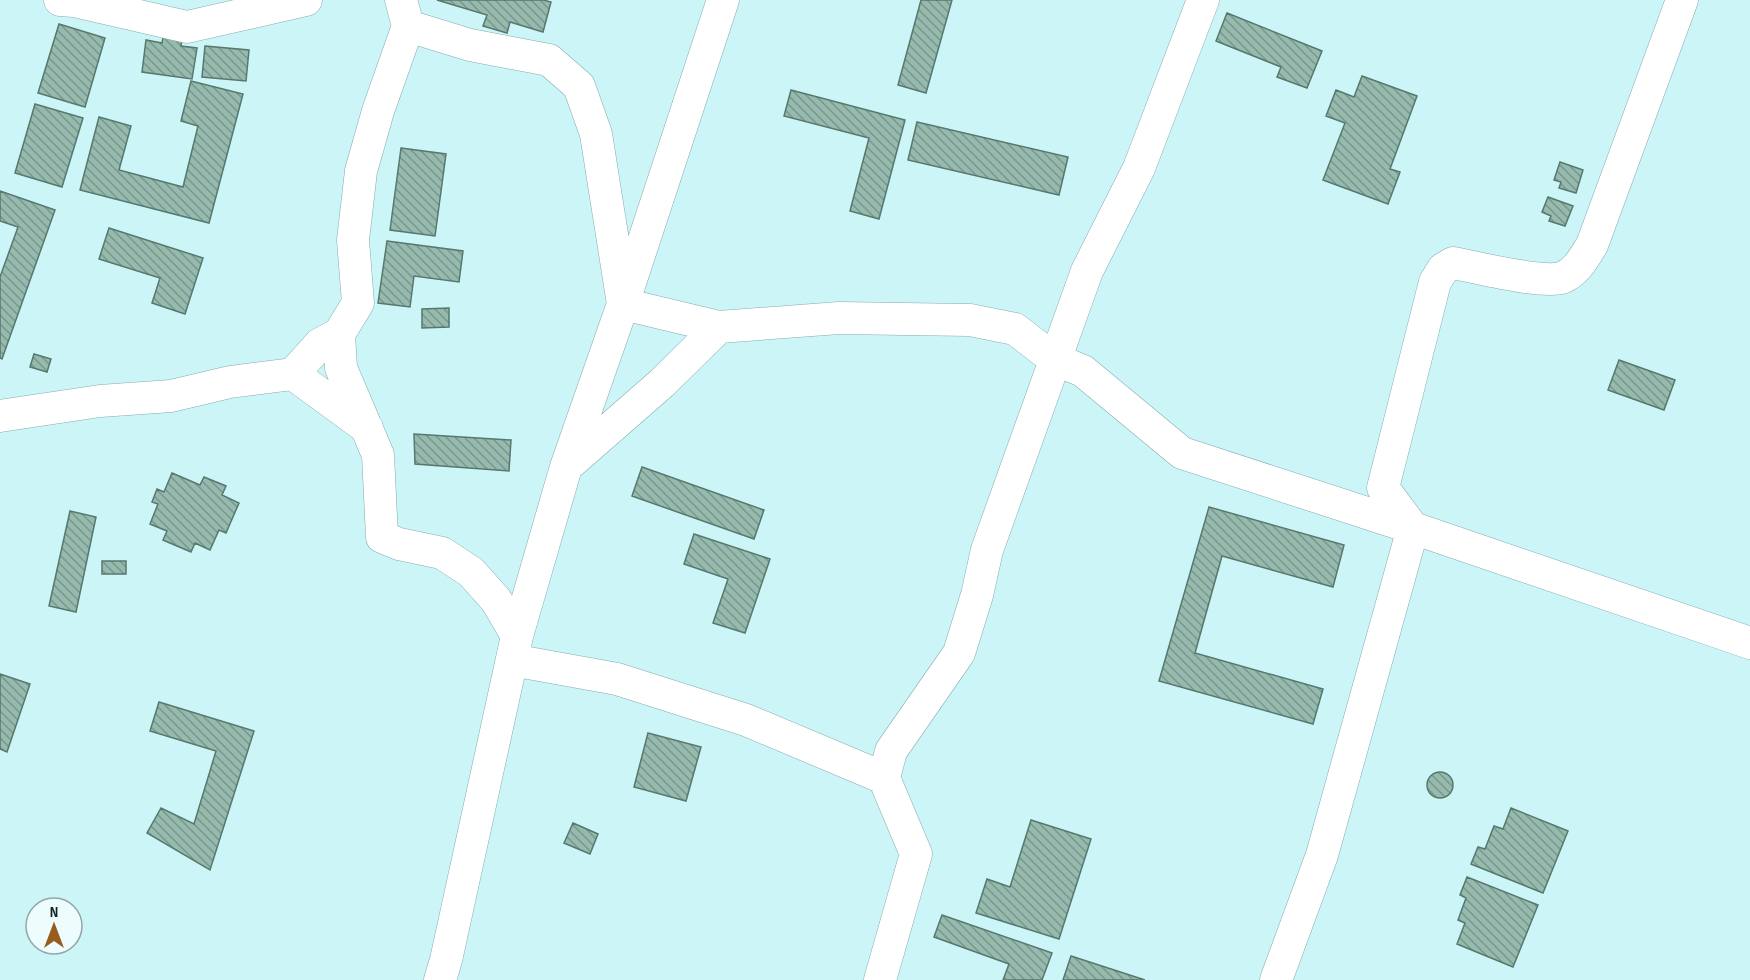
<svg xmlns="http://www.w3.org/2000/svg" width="1750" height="980" font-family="'Sofia Sans Condensed',sans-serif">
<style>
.building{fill:url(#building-back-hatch);stroke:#56786d;stroke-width:1.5}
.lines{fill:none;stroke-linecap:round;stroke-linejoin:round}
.minor-casing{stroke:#85acaf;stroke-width:33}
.minor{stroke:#fff;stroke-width:32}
</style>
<defs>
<pattern id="building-back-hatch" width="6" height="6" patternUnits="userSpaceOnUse" patternTransform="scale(1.5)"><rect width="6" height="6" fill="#96baae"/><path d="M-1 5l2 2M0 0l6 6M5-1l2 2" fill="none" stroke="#79978d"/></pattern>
</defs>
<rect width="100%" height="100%" fill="#ccf5f8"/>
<path class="building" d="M 437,0 L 543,0 L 551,2 L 543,32 L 510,22 L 507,33 L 483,26 L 487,15 Z
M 921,0 L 952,0 L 926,93 L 898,85 Z
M 1227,13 L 1322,51 L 1307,88 L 1277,77 L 1281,67 L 1216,41 Z
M 59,24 L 105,38 L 85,107 L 38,93 Z
M 163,37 L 182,39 L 181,46 L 197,48 L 192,79 L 142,72 L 146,40 L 162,43 Z
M 205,46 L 249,50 L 246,81 L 202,77 Z
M 1362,76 L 1417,96 L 1390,169 L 1400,172 L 1388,204 L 1323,180 L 1345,123 L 1326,116 L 1336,90 L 1354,97 Z
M 191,81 L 243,94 L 209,223 L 80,190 L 99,117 L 131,126 L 119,170 L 183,187 L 198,126 L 181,121 Z
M 791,90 L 905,120 L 879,219 L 850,211 L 869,138 L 784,116 Z
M 35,104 L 83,118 L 62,187 L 15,173 Z
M 917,122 L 1068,157 L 1059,195 L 908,160 Z
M 401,148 L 446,154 L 435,236 L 390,230 Z
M 1560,162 L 1583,170 L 1576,193 L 1559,188 L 1561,182 L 1554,180 Z
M 0,191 L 55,210 L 2,359 L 0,358 L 0,277 L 18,227 L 0,221 Z
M 1548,197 L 1573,206 L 1565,226 L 1549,221 L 1551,216 L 1542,212 Z
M 109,228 L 203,258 L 185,314 L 152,303 L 160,278 L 99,259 Z
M 387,241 L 463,251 L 459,282 L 414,276 L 410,307 L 378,303 Z
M 449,308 L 449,327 L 422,328 L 422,309 Z
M 34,354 L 51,359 L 47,372 L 30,367 Z
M 1619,360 L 1675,380 L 1664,410 L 1608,390 Z
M 414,434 L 511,440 L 509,471 L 415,464 Z
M 642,467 L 764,510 L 754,539 L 632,496 Z
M 172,473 L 200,485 L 204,477 L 226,486 L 222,495 L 239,503 L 226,533 L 219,530 L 210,550 L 195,543 L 191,552 L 163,540 L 167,531 L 150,524 L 158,504 L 152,502 L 157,489 L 164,492 Z
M 1209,507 L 1344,545 L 1333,587 L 1222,556 L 1195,653 L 1323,689 L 1313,724 L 1159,681 Z
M 70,511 L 96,517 L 76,612 L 49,606 Z
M 694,534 L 770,559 L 745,633 L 713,623 L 728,579 L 684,564 Z
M 102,561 L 126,561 L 126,574 L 102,574 Z
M 0,674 L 30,684 L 7,752 L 0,749 Z
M 159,702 L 254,731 L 210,870 L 147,833 L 161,808 L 194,824 L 216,751 L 150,731 Z
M 648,733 L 701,747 L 686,801 L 634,787 Z
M1427 785a13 13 0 1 1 26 0a13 13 0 1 1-26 0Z
M 1511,808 L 1568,831 L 1543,893 L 1471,864 L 1478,847 L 1485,849 L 1494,826 L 1503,829 Z
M 1031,820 L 1091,839 L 1059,939 L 976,913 L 987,879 L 1010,887 Z
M 573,823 L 598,834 L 590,854 L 564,843 Z
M 1467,877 L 1538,905 L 1513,967 L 1457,944 L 1465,923 L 1458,920 L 1466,898 L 1460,895 Z
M 942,915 L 1052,953 L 1042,980 L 1003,980 L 1009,964 L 934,937 Z
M 1071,956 L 1145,980 L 1063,980 Z"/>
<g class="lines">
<g class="minor-casing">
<path id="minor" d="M 60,0 L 74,1 L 187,27 L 306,0
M 401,0 L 408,26 L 378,111 L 361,171 L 353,240 L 358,303 L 339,334 L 341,368 L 378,455 L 382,537 L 399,544 L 442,553 L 471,572 L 496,600 L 517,636
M 408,26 L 470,45 L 549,60 L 579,86 L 596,134 L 623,304 L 719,327 L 839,318 L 970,320 L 1015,329 L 1054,359 L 1083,371 L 1182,453 L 1413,528 L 1750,643
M 293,374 L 367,428
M 0,416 L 100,401 L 171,396 L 230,382 L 293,374 L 320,344 L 339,334
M 567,466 L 662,383 L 719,327
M 512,660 L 617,679 L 746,720 L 884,778
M 440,980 L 446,960 L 517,636 L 566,467 L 623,304 L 723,0
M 880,980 L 916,854 L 884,778 L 891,751 L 959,653 L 977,595 L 987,550 L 1087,271 L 1139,168 L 1203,0
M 1276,980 L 1322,855 L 1413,528 L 1383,488 L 1435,282 L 1443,269 L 1453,263 C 1476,267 1545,285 1564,277 C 1578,270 1584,257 1592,245 L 1682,0"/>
</g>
<use href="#minor" class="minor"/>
</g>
<g transform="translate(54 926)"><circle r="28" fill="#edfdfe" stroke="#95a5a6" stroke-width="1.5"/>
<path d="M0-4.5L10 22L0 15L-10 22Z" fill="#985c1e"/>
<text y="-9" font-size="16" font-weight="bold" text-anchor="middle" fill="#122223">N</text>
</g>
</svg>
